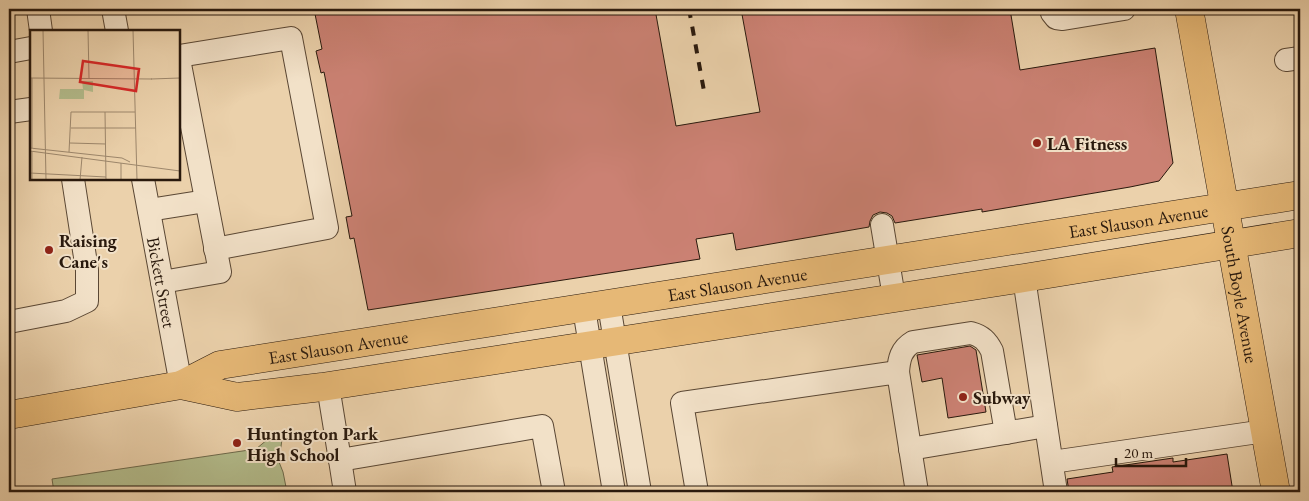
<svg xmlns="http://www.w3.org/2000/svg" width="1309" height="501" font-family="'EB Garamond',serif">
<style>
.green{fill:#b3bc8c;stroke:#6e6a4c}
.building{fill:#cb8173;stroke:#29190d}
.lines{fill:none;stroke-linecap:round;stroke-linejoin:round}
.minor-casing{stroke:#5a4734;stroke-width:24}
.major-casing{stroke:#29190d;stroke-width:29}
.minor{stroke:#f2e1c8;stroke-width:22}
.major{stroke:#e6b876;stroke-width:28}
.rail{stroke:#29190d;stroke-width:4;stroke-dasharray:9 9;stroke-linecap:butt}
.poi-dot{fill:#8f2418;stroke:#f2e1c8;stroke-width:2}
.labels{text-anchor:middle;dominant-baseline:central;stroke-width:4;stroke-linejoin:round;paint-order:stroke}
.poi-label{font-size:18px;font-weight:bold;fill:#29190d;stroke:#f2e1c8;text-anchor:start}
.street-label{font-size:18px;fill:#29190d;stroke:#f2e1c8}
.inset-road{fill:none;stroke:#9d876c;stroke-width:1}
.view{fill:#d62828;fill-opacity:0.15;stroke:#d62828;stroke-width:2.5}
.inset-edge{fill:none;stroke:#29190d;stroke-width:2.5}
</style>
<rect width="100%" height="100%" fill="#ebd1ab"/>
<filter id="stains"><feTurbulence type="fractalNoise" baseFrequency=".004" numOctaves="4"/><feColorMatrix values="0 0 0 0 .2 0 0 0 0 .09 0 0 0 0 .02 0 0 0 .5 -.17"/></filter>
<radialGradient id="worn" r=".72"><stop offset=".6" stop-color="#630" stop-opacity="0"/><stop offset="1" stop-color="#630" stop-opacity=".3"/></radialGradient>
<path class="green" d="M 274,434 L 282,439 L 279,462 L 283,472 L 287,492 L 54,492 L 52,479 L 256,449 Z"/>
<path class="building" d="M 314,9 L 655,9 L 676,126 L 760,112 L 741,9 L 1010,9 L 1020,70 L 1155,48 L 1173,163 L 1159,181 L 1130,187 L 982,212 L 982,209 L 895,223 L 892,216 L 887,213 L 880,212 L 873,215 L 870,221 L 869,227 L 736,250 L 733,233 L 696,239 L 700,259 L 368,310 L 354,238 L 350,239 L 346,217 L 352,216 L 324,72 L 321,73 L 316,51 L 322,49 Z
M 970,346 L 976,350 L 986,412 L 948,418 L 942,378 L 922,382 L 917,355 Z
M 1227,454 L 1233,492 L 1069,492 L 1067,479 L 1113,472 L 1112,467 L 1173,458 L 1173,462 Z"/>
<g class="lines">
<g class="minor-casing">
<g id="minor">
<path d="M 38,9 L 41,31"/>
<path d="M 113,9 L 117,31"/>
<path d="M 1051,9 L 1052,13 L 1056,18 L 1063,19 L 1124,9"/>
<path d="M 9,52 L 31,48"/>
<path d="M 179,56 L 291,38 L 327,228 L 215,249"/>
<path d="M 1286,60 L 1300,58"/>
<path d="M 9,112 L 31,109"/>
<path id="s1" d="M 143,179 L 181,385"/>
<path d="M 149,210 L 206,201"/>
<path d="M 882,225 L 894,297"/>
<path d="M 1024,278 L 1056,492"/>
<path d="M 162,282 L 220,272 L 179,59"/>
<path d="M 609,305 L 640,492"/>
<path d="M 584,309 L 614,492"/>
<path d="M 9,322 L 66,311 L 87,301 L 87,270 L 73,179"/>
<path d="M 898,372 C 899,359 901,349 913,342 L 971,333 C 982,336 987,341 992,351 L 1006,433"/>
<path d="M 328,386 L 340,460 L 542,426 L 554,492"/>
<path d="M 910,449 L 1046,426"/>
<path d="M 340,460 L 345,492"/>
<path d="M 1052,462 L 1265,431"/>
<path d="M 697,492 L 682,403 L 898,372 L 917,492"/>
</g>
</g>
<g class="major-casing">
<g id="major">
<path id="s2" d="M 1189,9 L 1276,492"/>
<path d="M 181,385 L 237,397 L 322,387 L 1024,278 L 1300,233"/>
<path id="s3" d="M 9,415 L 181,385 L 220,365 L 1300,195"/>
</g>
</g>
<use href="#minor" class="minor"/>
<use href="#major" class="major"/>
<path class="rail" d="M 689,9 L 704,91"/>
</g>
<g class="poi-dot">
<circle cx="1037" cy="143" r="5"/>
<circle cx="49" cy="250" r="5"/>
<circle cx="963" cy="397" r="5"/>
<circle cx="237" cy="443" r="5"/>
</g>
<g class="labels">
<g class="poi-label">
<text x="1047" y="143">LA Fitness</text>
<text x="59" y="240">Raising<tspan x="59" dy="21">Cane's</tspan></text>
<text x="973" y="397">Subway</text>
<text x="247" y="433">Huntington Park<tspan x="247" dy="21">High School</tspan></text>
</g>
<g class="street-label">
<text stroke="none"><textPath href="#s3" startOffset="1148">East Slauson Avenue</textPath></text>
<text stroke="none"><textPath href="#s1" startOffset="105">Bickett Street</textPath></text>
<text stroke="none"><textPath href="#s3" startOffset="742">East Slauson Avenue</textPath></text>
<text stroke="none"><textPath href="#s2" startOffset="290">South Boyle Avenue</textPath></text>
<text stroke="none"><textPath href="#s3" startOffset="338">East Slauson Avenue</textPath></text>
</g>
</g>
<g transform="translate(30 30)">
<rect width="150" height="150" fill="#ebd1ab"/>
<path d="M 52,51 L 63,51 L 63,62 L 54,60 L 54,69 L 29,69 L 30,59 L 53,59 Z" fill="#b3bc8c"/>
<path class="inset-road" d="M 13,0 L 16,150M 58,0 L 59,48M 103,0 L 107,150M 0,48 L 122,49M 2,48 L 2,118M 121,49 L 150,48M 75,82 L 76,150M 41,98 L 106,98M 40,113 L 76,114M 0,118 L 92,128 L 100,132M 0,121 L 150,141M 39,122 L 41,82 L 105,82M 91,133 L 91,150M 0,143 L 76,147M 2,150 L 2,121M 50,150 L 52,127"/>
<path class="view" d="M 53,31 L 109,39 L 106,61 L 50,52 Z"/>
<rect width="150" height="150" class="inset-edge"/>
</g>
<rect width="1309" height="501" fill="none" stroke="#ebd1ab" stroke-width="30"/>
<rect x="10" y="10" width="1289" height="481" fill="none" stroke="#29190d" stroke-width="2.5"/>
<rect x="15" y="15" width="1279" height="471" fill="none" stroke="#29190d"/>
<path d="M1116 458v8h70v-8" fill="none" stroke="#29190d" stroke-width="2.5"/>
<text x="1124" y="458" font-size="15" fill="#29190d" stroke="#f2e1c8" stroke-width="4" paint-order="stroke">20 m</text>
<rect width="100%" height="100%" filter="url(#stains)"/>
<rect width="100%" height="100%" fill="url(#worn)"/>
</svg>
